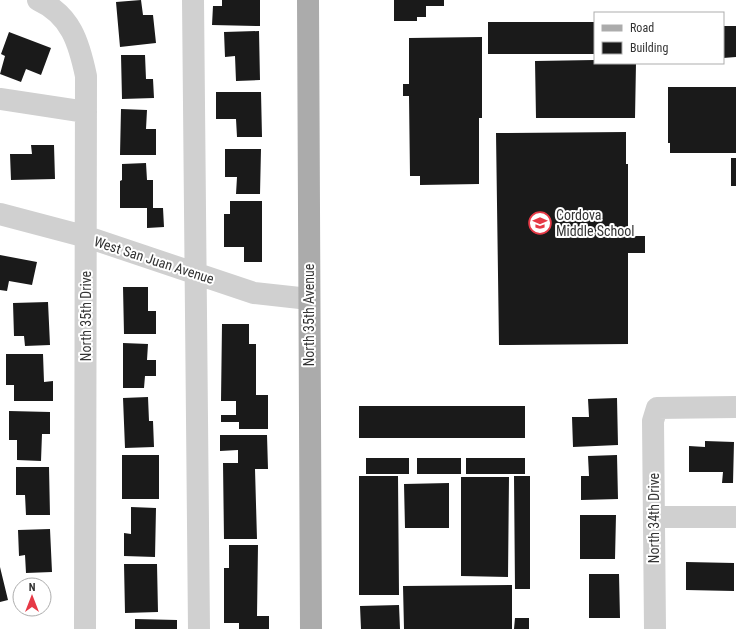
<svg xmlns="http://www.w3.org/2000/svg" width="736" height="629" font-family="'Roboto Condensed',sans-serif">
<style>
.building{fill:#1a1a1a}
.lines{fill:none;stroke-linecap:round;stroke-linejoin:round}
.minor{stroke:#d0d0d0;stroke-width:22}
.major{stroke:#ababab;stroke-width:22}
.labels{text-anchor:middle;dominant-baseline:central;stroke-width:4;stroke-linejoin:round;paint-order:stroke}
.poi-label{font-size:14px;fill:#333;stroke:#fff;text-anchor:start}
.street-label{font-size:14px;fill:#333;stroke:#fff}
</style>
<rect width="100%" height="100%" fill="#fff"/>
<path class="building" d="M 141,0 L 143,15 L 153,15 L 156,43 L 120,47 L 116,2 Z
M 222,0 L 260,0 L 260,26 L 212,25 L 213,6 L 222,6 Z
M 394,0 L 444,0 L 444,6 L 426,6 L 426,17 L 417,17 L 417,21 L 394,21 Z
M 488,22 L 595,22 L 595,54 L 488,54 Z
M 723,26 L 736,26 L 736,57 L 723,58 Z
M 259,31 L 260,80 L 236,81 L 235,56 L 225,57 L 224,32 Z
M 9,32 L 51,48 L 41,75 L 26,69 L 21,82 L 0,74 L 5,56 L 1,54 Z
M 482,37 L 482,118 L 479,118 L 479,184 L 420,185 L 420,176 L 410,176 L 409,96 L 403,96 L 403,84 L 409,84 L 409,38 Z
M 121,55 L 145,55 L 146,79 L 153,79 L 154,98 L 122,99 Z
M 595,60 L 595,63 L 636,63 L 635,118 L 536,118 L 535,61 Z
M 668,87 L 736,87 L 736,153 L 670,153 L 670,143 L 668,143 Z
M 216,92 L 261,92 L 262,137 L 237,137 L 236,119 L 216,119 Z
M 121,109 L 147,110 L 146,129 L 156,129 L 156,155 L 120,155 Z
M 626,132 L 626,164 L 628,164 L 628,236 L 645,236 L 645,253 L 628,253 L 628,344 L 499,345 L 496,133 Z
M 31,145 L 54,145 L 55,179 L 11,180 L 10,154 L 32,154 Z
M 225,149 L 261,149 L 260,194 L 236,194 L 237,177 L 225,177 Z
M 731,158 L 736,158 L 736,186 L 731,186 Z
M 146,163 L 147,180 L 153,180 L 153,208 L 163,208 L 164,227 L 147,228 L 147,208 L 120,208 L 120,181 L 122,180 L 122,164 Z
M 230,201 L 262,201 L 262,262 L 244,262 L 244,247 L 224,247 L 224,214 L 230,214 Z
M 0,255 L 37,262 L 32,285 L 9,281 L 7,291 L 0,290 Z
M 123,287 L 148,287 L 148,311 L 156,311 L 156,334 L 124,334 Z
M 48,302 L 50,345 L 25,346 L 24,336 L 14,336 L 13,303 Z
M 222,324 L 249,324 L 249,344 L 256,344 L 256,395 L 268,395 L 268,429 L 239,429 L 239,422 L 221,422 L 221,415 L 236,415 L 236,401 L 221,401 Z
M 123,343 L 148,344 L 147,360 L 156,360 L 156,376 L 145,376 L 144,388 L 123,388 Z
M 6,354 L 43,354 L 44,382 L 53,381 L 53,401 L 14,401 L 14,385 L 6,385 Z
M 148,397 L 149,421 L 153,421 L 154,447 L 125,448 L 123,398 Z
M 617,398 L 618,445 L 573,447 L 572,417 L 589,417 L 588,399 Z
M 359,406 L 525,406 L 525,438 L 359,438 Z
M 9,411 L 50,412 L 50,434 L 42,434 L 41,461 L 17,460 L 17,440 L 9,440 Z
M 220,435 L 267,435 L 268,469 L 255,469 L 257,539 L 224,539 L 223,463 L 238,463 L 238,450 L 220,451 Z
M 705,441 L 734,442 L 733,483 L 722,483 L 723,472 L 689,472 L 689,446 L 705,447 Z
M 122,455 L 159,455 L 159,499 L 122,499 Z
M 617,455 L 618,499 L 581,500 L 581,476 L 589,476 L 588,456 Z
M 366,458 L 409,458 L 409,474 L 366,474 Z
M 417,458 L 461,458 L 461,474 L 417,474 Z
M 466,458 L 525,458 L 525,474 L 466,474 Z
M 16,467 L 49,467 L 50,515 L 26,515 L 25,495 L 16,495 Z
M 359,476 L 398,476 L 399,595 L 359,595 Z
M 514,476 L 530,476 L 530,589 L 515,589 Z
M 461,477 L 509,477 L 508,577 L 461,576 Z
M 449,483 L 449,528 L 405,528 L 404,484 Z
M 131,507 L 156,508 L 155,557 L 124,556 L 124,533 L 131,534 Z
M 580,515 L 616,515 L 615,559 L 580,559 Z
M 50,529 L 52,572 L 26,573 L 25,555 L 19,556 L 18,530 Z
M 229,545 L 258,545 L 257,616 L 269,616 L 269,629 L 239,629 L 239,623 L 224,623 L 224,568 L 229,568 Z
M 686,562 L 734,563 L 734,591 L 686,590 Z
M 124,564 L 157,564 L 158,612 L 125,613 Z
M 0,567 L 8,600 L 0,602 Z
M 589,574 L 619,574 L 620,618 L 589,618 Z
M 512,585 L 512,629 L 404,629 L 403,586 Z
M 399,605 L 400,629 L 361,629 L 360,606 Z
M 515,618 L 529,618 L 529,629 L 514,629 Z
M 135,619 L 177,620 L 177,629 L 135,629 Z"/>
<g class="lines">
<path class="minor" d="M 38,0 C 71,15 79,43 86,76 L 85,629
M 193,0 L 199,629
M 0,99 L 86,112
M 0,214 L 87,237 L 254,293 L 309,299
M 654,517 L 736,517
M 655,629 L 653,421 L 657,408 L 736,407"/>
<path class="major" d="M 308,0 L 311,629"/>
</g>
<defs>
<g id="school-ring" transform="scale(1.15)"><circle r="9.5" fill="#fff" stroke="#e63946" stroke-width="1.5"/><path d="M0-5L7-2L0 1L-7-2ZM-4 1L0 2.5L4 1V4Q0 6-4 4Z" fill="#e63946"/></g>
</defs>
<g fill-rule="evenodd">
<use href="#school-ring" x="540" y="223"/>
</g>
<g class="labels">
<g class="poi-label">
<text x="556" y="215">Cordova<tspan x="556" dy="16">Middle School</tspan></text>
</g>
<g class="street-label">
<text transform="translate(154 260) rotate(18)">West San Juan Avenue</text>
<text transform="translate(309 315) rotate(-90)">North 35th Avenue</text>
<text transform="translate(86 316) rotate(-90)">North 35th Drive</text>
<text transform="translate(654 518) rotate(-90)">North 34th Drive</text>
</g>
</g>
<rect x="594" y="12" width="130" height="52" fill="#ffffff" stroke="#adadad"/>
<rect x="602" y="25" width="20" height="6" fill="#ababab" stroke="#adadad"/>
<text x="630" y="32" font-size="12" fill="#333333">Road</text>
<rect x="602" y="42" width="20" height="12" fill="#1a1a1a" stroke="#adadad"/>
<text x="630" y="52" font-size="12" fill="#333333">Building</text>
<g transform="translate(32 597)"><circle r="19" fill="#ffffff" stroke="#adadad"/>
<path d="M0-3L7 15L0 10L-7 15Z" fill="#e63946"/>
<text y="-6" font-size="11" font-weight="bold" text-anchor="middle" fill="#333333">N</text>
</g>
</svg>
